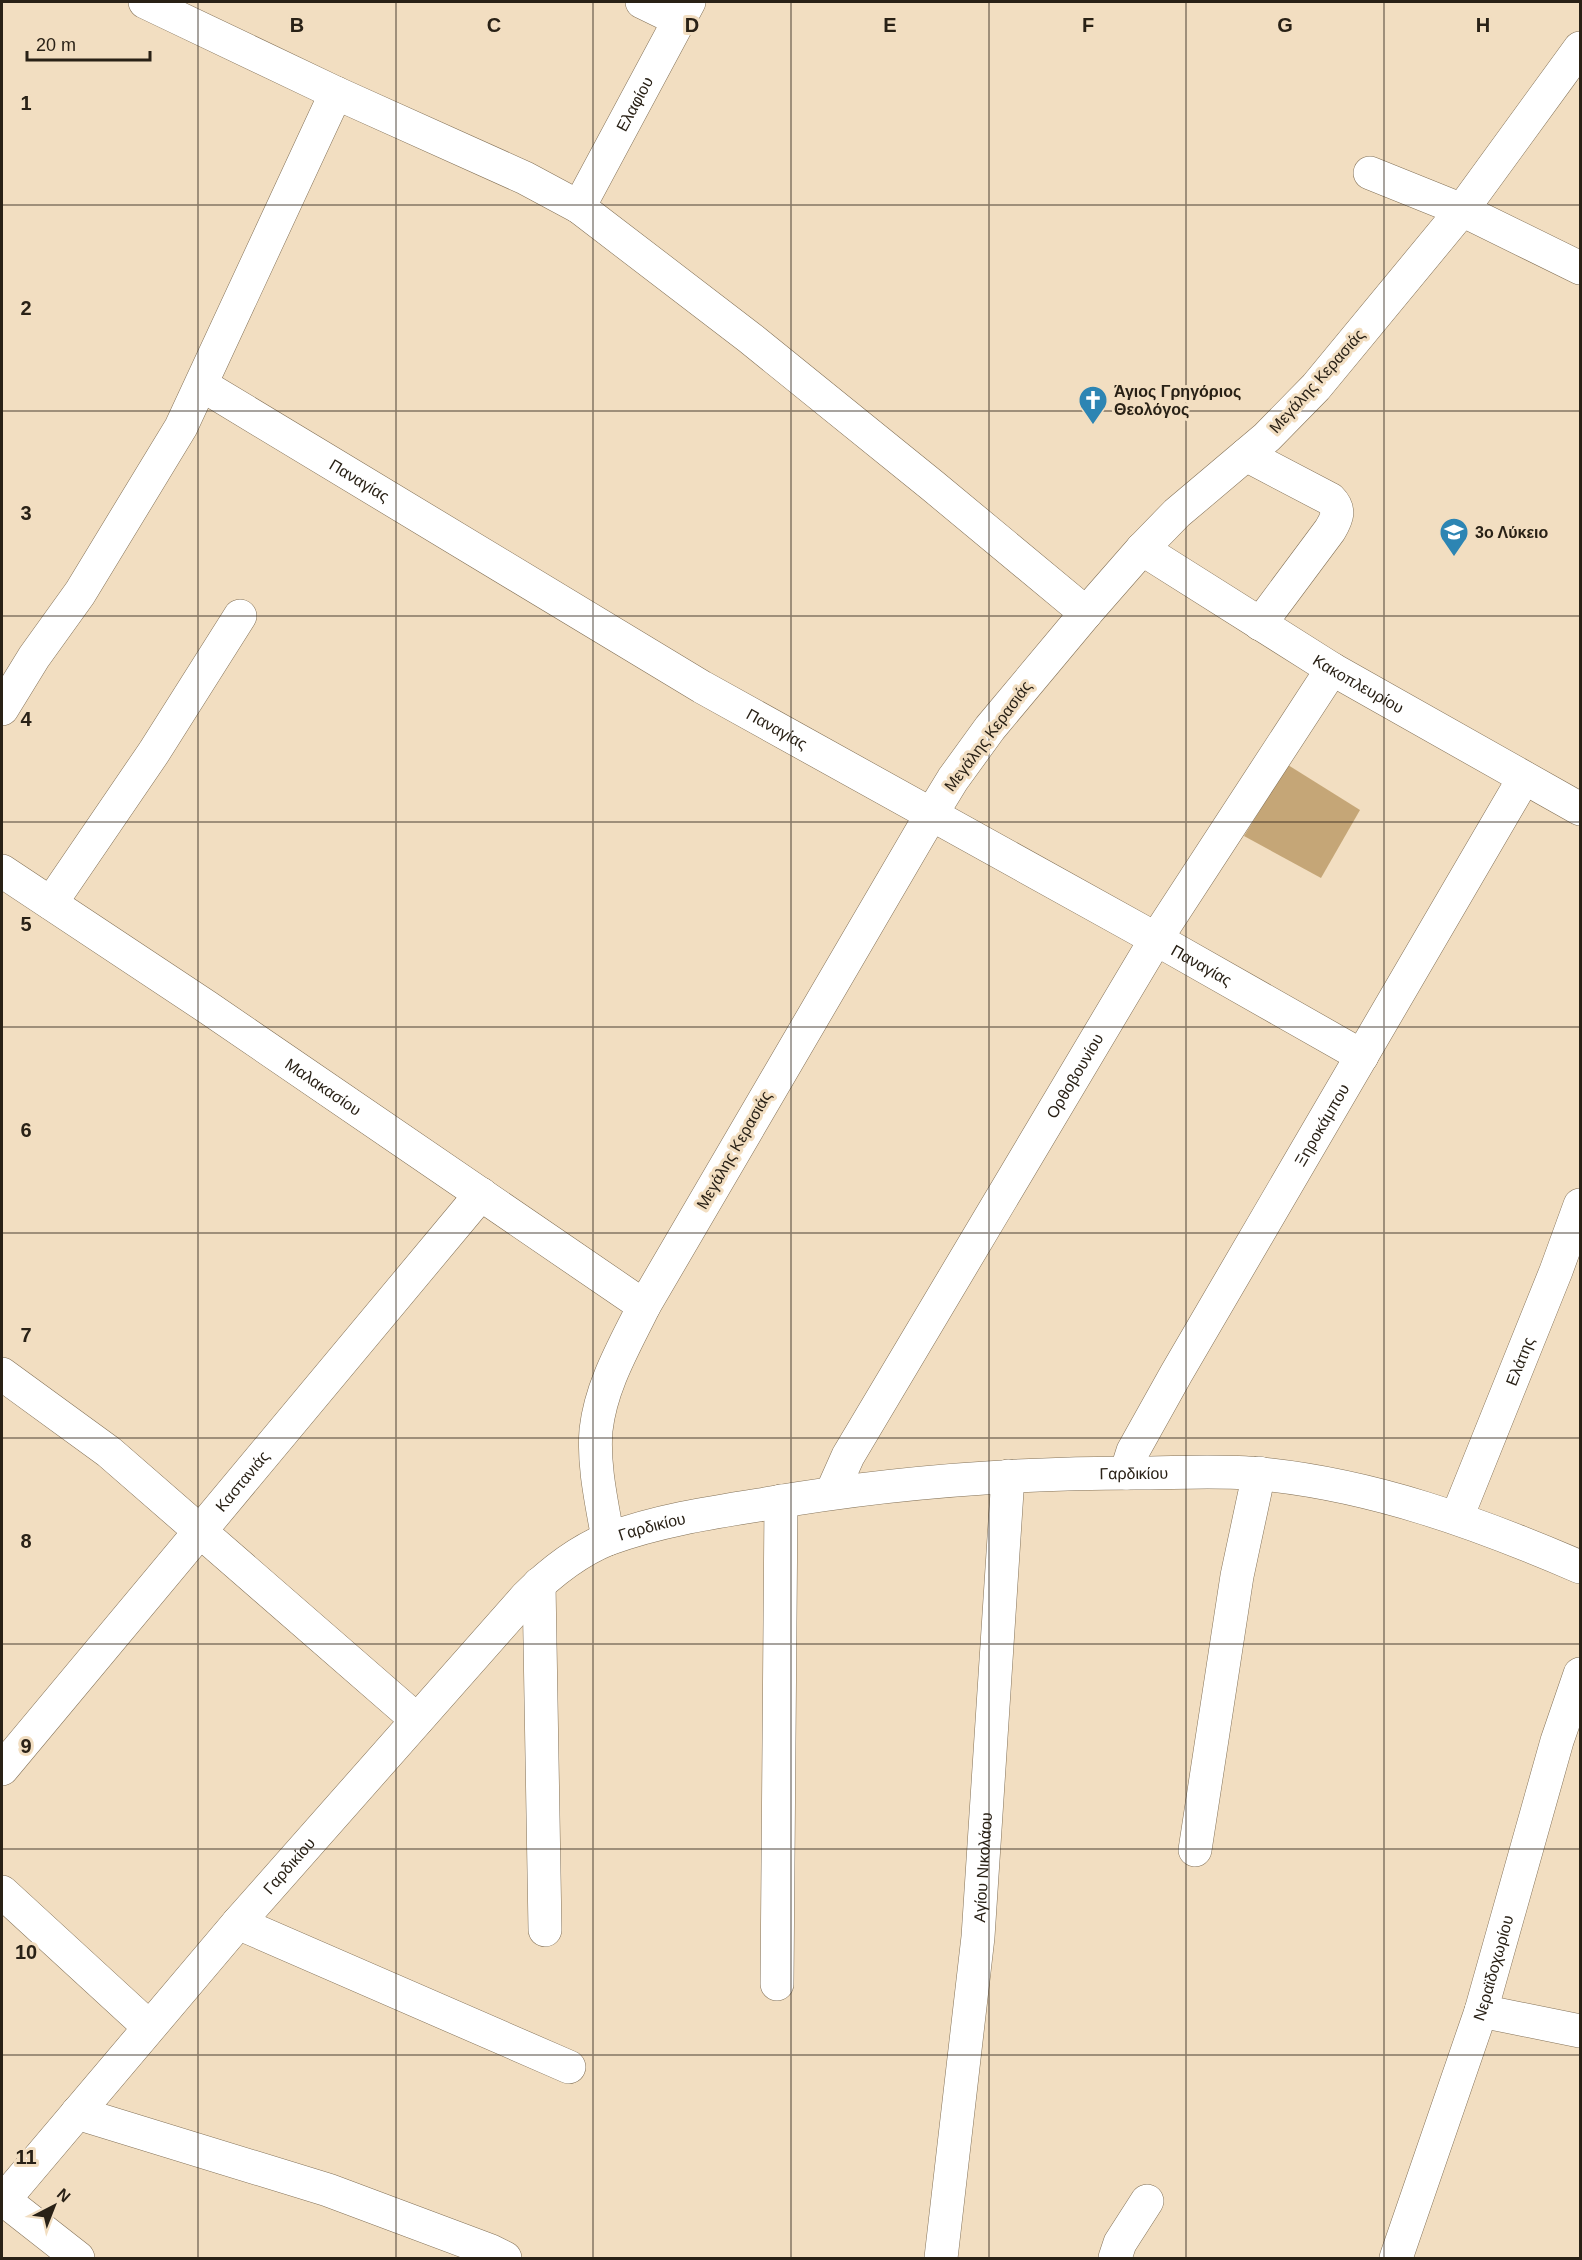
<svg xmlns="http://www.w3.org/2000/svg" width="1582" height="2260" font-family="Helvetica,sans-serif">
<style>
.building{fill:#c5a677}
.lines{fill:none;stroke-linecap:round;stroke-linejoin:round}
.minor-casing{stroke:#837157;stroke-width:34}
.tertiary-casing{stroke:#837157;stroke-width:34}
.minor{stroke:#fff;stroke-width:33}
.tertiary{stroke:#fff;stroke-width:33}
.grid{fill:none;stroke:#292116;stroke-width:1.5;stroke-opacity:0.55}
.labels{text-anchor:middle;dominant-baseline:central;stroke-width:6;stroke-linejoin:round;paint-order:stroke}
.street-label{font-size:16px;fill:#292116;stroke:#f2dec1}
.poi-label{font-size:16px;font-weight:bold;fill:#292116;stroke:#f2dec1;text-anchor:start}
.grid-label{font-size:20px;text-anchor:middle;font-weight:bold;fill:#292116;stroke:#f2dec1;stroke-width:6;stroke-linejoin:round;paint-order:stroke}
</style>
<rect width="100%" height="100%" fill="#f2dec1"/>
<path class="building" d="M 1288,765 L 1360,810 L 1321,878 L 1244,836 Z"/>
<g class="lines">
<g class="minor-casing">
<g id="minor">
<path d="M 145,2 L 336,93 L 525,178 L 579,207 L 750,338 L 933,486 L 1086,613"/>
<path d="M 642,2 L 679,20"/>
<path d="M 1370,173 L 1462,210 L 1580,268"/>
<path id="s1" d="M 579,207 L 689,2"/>
<path id="s2" d="M 202,385 L 702,687 L 1156,939 L 1362,1056"/>
<path d="M 1246,455 L 1330,499 C 1341,510 1337,518 1330,530 L 1260,624"/>
<path id="s3" d="M 1142,549 L 1332,669 L 1580,809"/>
<path d="M 2,709 L 34,657 L 80,593 L 181,427 L 336,93"/>
<path id="s4" d="M 2,871 L 207,1007 L 644,1306"/>
<path d="M 51,903 L 154,752 L 240,616"/>
<path d="M 2,1374 L 109,1452 L 417,1720"/>
<path id="s5" d="M 1126,1473 L 1133,1451 L 1176,1374 L 1524,778"/>
<path id="s6" d="M 832,1492 L 848,1456 L 1156,939 L 1332,669"/>
<path id="s7" d="M 1457,1517 L 1556,1271 L 1580,1205"/>
<path d="M 539,1584 L 545,1930"/>
<path id="s8" d="M 2,1769 L 481,1194"/>
<path d="M 1195,1850 L 1237,1576 L 1259,1473"/>
<path d="M 2,1892 L 149,2027"/>
<path d="M 238,1923 L 569,2067"/>
<path d="M 777,1984 L 781,1501"/>
<path d="M 1481,2011 L 1580,2031"/>
<path d="M 77,2113 L 328,2190 L 491,2251 L 505,2258"/>
<path d="M 4,2200 L 78,2258"/>
<path id="s9" d="M 2,2202 L 238,1923 L 526,1597 C 550,1573 576,1552 608,1539"/>
<path id="s10" d="M 941,2258 L 978,1937 L 1008,1476"/>
<path d="M 1115,2258 L 1120,2243 L 1147,2201"/>
<path id="s11" d="M 1396,2258 L 1481,2011 L 1557,1741 L 1580,1674"/>
</g>
</g>
<g class="tertiary-casing">
<g id="tertiary">
<path id="s12" d="M 1580,48 L 1462,210 L 1316,387 L 1267,437 L 1177,513 L 1142,549 L 1086,613 L 990,728 L 953,779 L 931,815 L 644,1306 C 625,1345 601,1385 596,1430 C 593,1466 602,1504 608,1539 C 657,1521 708,1513 759,1505 C 884,1483 1009,1473 1136,1473 C 1175,1473 1222,1470 1261,1474 C 1373,1485 1478,1523 1580,1567"/>
</g>
</g>
<use href="#minor" class="minor"/>
<use href="#tertiary" class="tertiary"/>
</g>
<path class="grid" d="M 198,2 L 198,2258M 396,2 L 396,2258M 593,2 L 593,2258M 791,2 L 791,2258M 989,2 L 989,2258M 1186,2 L 1186,2258M 1384,2 L 1384,2258M 2,205 L 1580,205M 2,411 L 1580,411M 2,616 L 1580,616M 2,822 L 1580,822M 2,1027 L 1580,1027M 2,1233 L 1580,1233M 2,1438 L 1580,1438M 2,1644 L 1580,1644M 2,1849 L 1580,1849M 2,2055 L 1580,2055"/>
<defs>
<g id="church-pin" transform="scale(1.5)"><path d="M0 17L-7.5 6A9.5 9.5 0 1 1 7.5 6Z" fill="#2d85b3" stroke="#f2dec1"/><path d="M-1.2-6h2.4v3.5h3.3v2.4h-3.3V6h-2.4V-.1h-3.3v-2.4h3.3Z" fill="#fff"/></g>
<g id="school-pin" transform="scale(1.5)"><path d="M0 17L-7.5 6A9.5 9.5 0 1 1 7.5 6Z" fill="#2d85b3" stroke="#f2dec1"/><path d="M0-5L7-2L0 1L-7-2ZM-4 1L0 2.5L4 1V4Q0 6-4 4Z" fill="#fff"/></g>
</defs>
<g fill-rule="evenodd">
<use href="#church-pin" x="1093" y="400"/>
<use href="#school-pin" x="1454" y="532"/>
</g>
<g class="labels">
<g class="street-label">
<text stroke="none"><textPath href="#s1" startOffset="117">Ελαφίου</textPath></text>
<text transform="translate(1317 381) rotate(-48)">Μεγάλης Κερασιάς</text>
<text stroke="none"><textPath href="#s2" startOffset="184">Παναγίας</textPath></text>
<text stroke="none"><textPath href="#s3" startOffset="255">Κακοπλευρίου</textPath></text>
<text stroke="none"><textPath href="#s2" startOffset="670">Παναγίας</textPath></text>
<text transform="translate(988 736) rotate(-53)">Μεγάλης Κερασιάς</text>
<text stroke="none"><textPath href="#s2" startOffset="1156">Παναγίας</textPath></text>
<text stroke="none"><textPath href="#s6" startOffset="482">Ορθοβουνίου</textPath></text>
<text stroke="none"><textPath href="#s4" startOffset="387">Μαλακασίου</textPath></text>
<text stroke="none"><textPath href="#s5" startOffset="400">Ξηροκάμπου</textPath></text>
<text transform="translate(734 1150) rotate(-60)">Μεγάλης Κερασιάς</text>
<text stroke="none"><textPath href="#s7" startOffset="168">Ελάτης</textPath></text>
<text stroke="none"><textPath href="#s12" startOffset="2352">Γαρδικίου</textPath></text>
<text stroke="none"><textPath href="#s8" startOffset="375">Καστανιάς</textPath></text>
<text stroke="none"><textPath href="#s12" startOffset="1866">Γαρδικίου</textPath></text>
<text stroke="none"><textPath href="#s9" startOffset="442">Γαρδικίου</textPath></text>
<text stroke="none"><textPath href="#s10" startOffset="393">Αγίου Νικολάου</textPath></text>
<text stroke="none"><textPath href="#s11" startOffset="306">Νεραϊδοχωρίου</textPath></text>
</g>
<g class="poi-label">
<text x="1114" y="391">Άγιος Γρηγόριος<tspan x="1114" dy="18">Θεολόγος</tspan></text>
<text x="1475" y="532">3ο Λύκειο</text>
</g>
</g>
<g class="grid-label">
<text x="297" y="32">B</text>
<text x="494" y="32">C</text>
<text x="692" y="32">D</text>
<text x="890" y="32">E</text>
<text x="1088" y="32">F</text>
<text x="1285" y="32">G</text>
<text x="1483" y="32">H</text>
<text x="26" y="110">1</text>
<text x="26" y="315">2</text>
<text x="26" y="520">3</text>
<text x="26" y="726">4</text>
<text x="26" y="931">5</text>
<text x="26" y="1137">6</text>
<text x="26" y="1342">7</text>
<text x="26" y="1548">8</text>
<text x="26" y="1753">9</text>
<text x="26" y="1959">10</text>
<text x="26" y="2164">11</text>
</g>
<rect width="1582" height="2260" fill="none" stroke="#292116" stroke-width="6"/>
<g transform="translate(54 2206) rotate(42)" stroke="#f2dec1" stroke-width="4.5" paint-order="stroke">
<path d="M0-4.5L10 22L0 15L-10 22Z" fill="#292116"/>
<text y="-9" font-size="16" font-weight="bold" text-anchor="middle" fill="#292116">N</text>
</g>
<path d="M27 51v9h123v-9" fill="none" stroke="#292116" stroke-width="3"/>
<text x="36" y="51" font-size="18" fill="#292116" stroke="#f2dec1" stroke-width="4.5" paint-order="stroke">20 m</text>
</svg>
